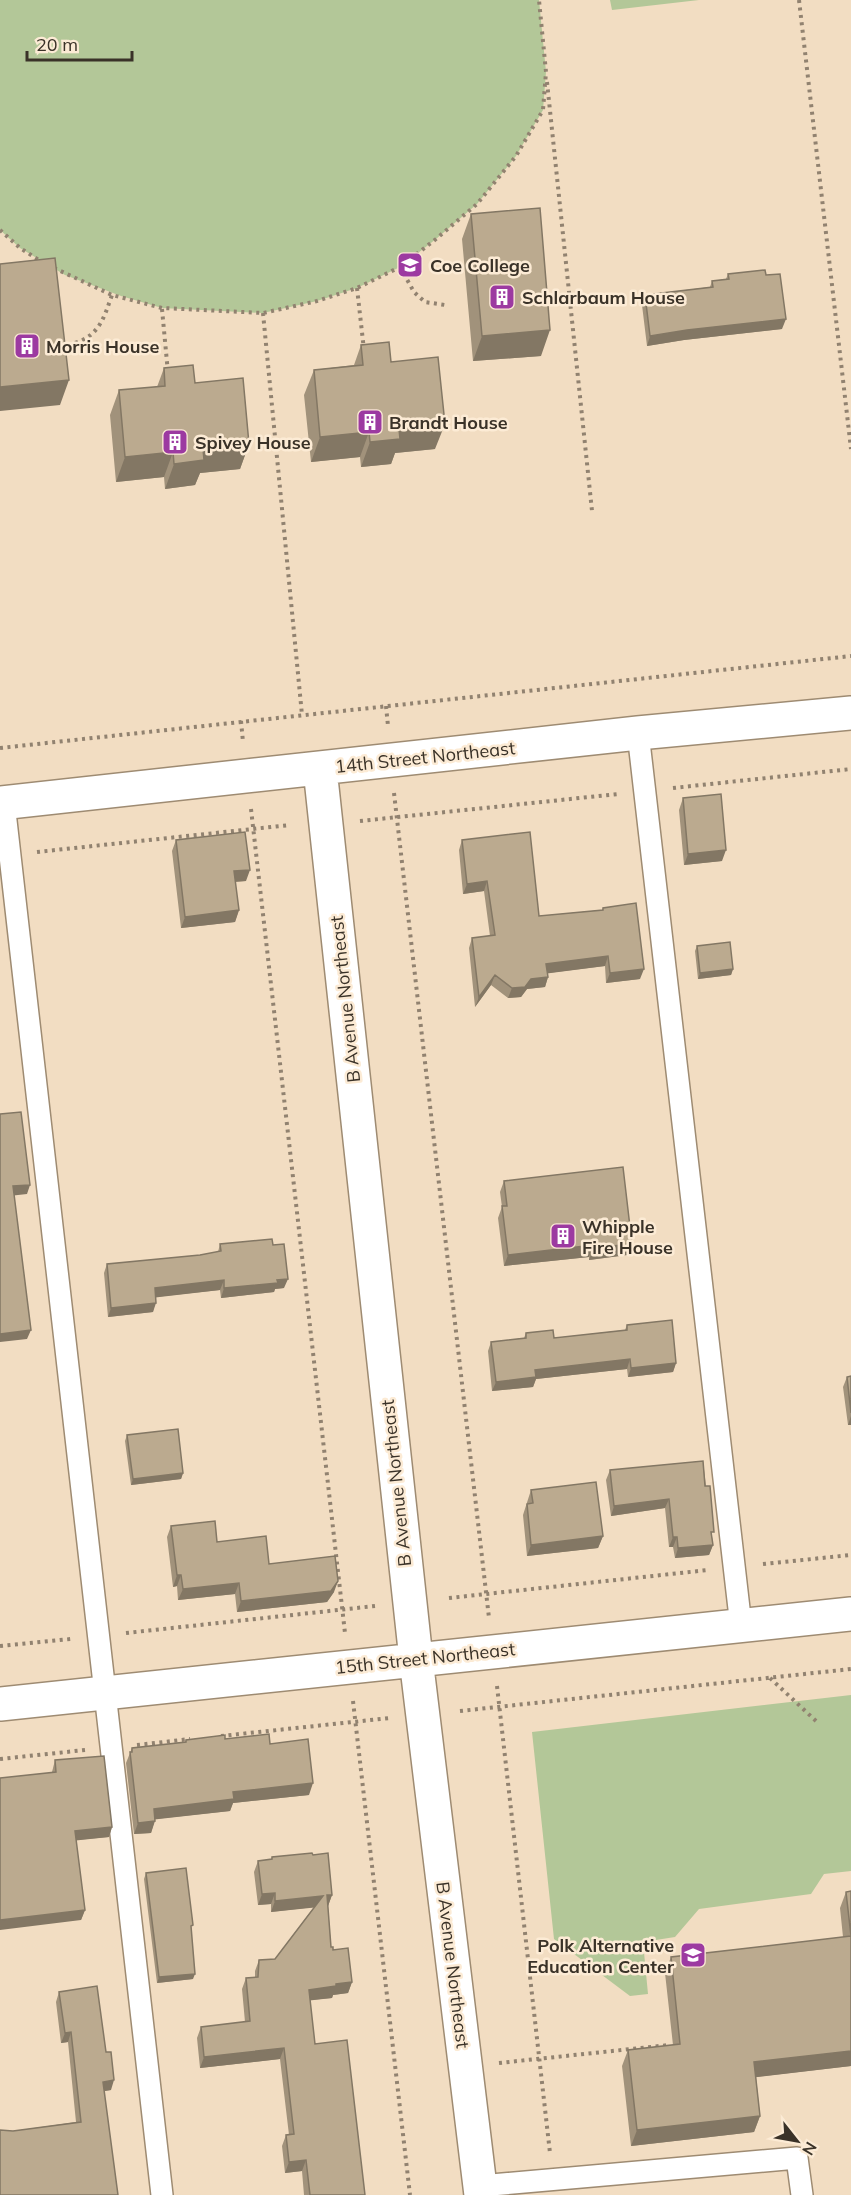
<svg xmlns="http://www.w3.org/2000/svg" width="851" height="2195" font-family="Mulish,sans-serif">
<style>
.green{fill:#b3c798}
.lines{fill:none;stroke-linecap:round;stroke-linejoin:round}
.lane-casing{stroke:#9e8b72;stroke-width:24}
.street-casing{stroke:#9e8b72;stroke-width:36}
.path{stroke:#918270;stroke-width:4;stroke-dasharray:3 4.5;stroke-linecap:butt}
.lane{stroke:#fff;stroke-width:21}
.street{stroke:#fff;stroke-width:33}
.wall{fill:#a1927b}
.shaded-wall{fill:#837764}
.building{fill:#bbaa8f;stroke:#837764;stroke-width:1.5}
.labels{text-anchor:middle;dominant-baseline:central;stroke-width:5;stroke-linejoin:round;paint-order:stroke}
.poi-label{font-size:18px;font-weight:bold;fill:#3a3228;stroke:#fcebd5;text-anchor:start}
.street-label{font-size:18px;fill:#3a3228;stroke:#fcebd5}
</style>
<rect width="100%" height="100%" fill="#f2ddc2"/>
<path class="green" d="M 0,0 L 539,0 L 546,72 L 543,110 L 516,156 L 477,204 L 436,239 L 400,267 L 357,288 L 317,301 L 263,313 L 162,308 L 121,296 L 65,275 L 20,248 L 0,230 Z
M 610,0 L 699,0 L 612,10 Z
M 851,1695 L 851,1871 L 824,1874 L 811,1894 L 699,1909 L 675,1937 L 643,1942 L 648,1994 L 630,1996 L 554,1939 L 532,1732 Z"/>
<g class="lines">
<g class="lane-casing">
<path id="lane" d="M 638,733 L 741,1626
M 4,803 L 162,2195
M 480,2186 L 797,2158 L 802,2195"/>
</g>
<g class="street-casing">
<path id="street" d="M 320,769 L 416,1659 L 481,2195
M 0,803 L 638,733 L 851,713
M 0,1704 L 851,1614"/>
</g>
<path class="path" d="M 799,0 L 851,449
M 547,82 L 592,511
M 0,230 L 20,248 L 42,262
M 400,267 L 414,292 L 425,302 L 445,305
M 54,268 L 112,295 L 162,308 L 263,313 L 317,301 L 357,288 L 400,267 L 436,239 L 477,204 L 516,156 L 543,110 L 546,72 L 539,0
M 357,288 L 364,350
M 162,309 L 168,373
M 263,313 L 302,715
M 75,343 C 100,335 104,317 112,295
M 386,706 L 388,726
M 241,721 L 243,742
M 0,748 L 851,656
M 673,788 L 851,769
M 394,793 L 489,1618
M 251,809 L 345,1633
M 360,821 L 618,794
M 37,852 L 290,825
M 763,1564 L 851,1555
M 449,1598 L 708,1570
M 126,1633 L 375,1606
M 0,1646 L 71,1639
M 770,1678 L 816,1721
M 497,1686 L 550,2153
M 353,1701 L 410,2195
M 460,1711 L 851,1669
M 221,1736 L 390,1718
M 137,1745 L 190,1739
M 0,1759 L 85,1750
M 499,2063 L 669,2045"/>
<use href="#lane" class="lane"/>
<use href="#street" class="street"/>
</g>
<path class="wall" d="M 471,214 L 541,356 L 473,361 L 462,239 Z
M 728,274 L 766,275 L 782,329 L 684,340 L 647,346 L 642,305 L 645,295 L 710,287 L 712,281 L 726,279 Z
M 361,345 L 391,362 L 435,449 L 395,453 L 391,464 L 361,467 L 360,457 L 311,462 L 304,395 L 314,370 L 354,365 Z
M 164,368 L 195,383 L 249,444 L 240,469 L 200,473 L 195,485 L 165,489 L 164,477 L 116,482 L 110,415 L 119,390 L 157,387 Z
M 683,798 L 722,861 L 684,865 L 679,810 Z
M 176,840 L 246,881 L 235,882 L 239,910 L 235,922 L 181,928 L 172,851 Z
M 462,840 L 539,916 L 602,910 L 603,908 L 640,979 L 606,983 L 605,966 L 548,973 L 548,977 L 545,987 L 527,989 L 521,997 L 508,998 L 491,985 L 475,1007 L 469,948 L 472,938 L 490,936 L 484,891 L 463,894 L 459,850 Z
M 697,946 L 733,969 L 731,975 L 698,979 L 695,951 Z
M 504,1181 L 632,1244 L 627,1255 L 589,1260 L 589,1257 L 504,1266 L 498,1218 L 502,1207 L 500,1192 Z
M 220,1244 L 273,1245 L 284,1288 L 275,1289 L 274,1292 L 221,1298 L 220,1290 L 155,1297 L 153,1312 L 108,1317 L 104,1273 L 107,1264 L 200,1255 L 218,1252 Z
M 627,1325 L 676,1363 L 673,1372 L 628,1377 L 627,1369 L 536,1379 L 533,1387 L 492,1391 L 488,1351 L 491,1342 L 524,1338 L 526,1333 L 554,1338 L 625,1330 Z
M 851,1376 L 851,1425 L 848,1425 L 843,1387 L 847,1377 Z
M 127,1435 L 183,1473 L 181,1479 L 131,1485 L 125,1441 Z
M 703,1461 L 713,1545 L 709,1555 L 675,1558 L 673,1547 L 669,1547 L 665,1508 L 611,1516 L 606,1480 L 610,1470 Z
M 531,1490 L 603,1536 L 598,1548 L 527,1556 L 523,1515 Z
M 171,1526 L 217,1542 L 334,1592 L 327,1602 L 237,1612 L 235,1594 L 178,1600 L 177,1586 L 173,1587 L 167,1537 Z
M 225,1739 L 270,1744 L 309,1795 L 233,1803 L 230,1811 L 155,1819 L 151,1833 L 134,1834 L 126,1763 L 132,1748 L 185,1742 L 186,1740 Z
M 55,1760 L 112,1827 L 109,1837 L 76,1840 L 85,1910 L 81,1920 L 52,1772 Z
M 313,1855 L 332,1895 L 328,1906 L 331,1947 L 352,1982 L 348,1993 L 333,1995 L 332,1998 L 310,2000 L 315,2044 L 365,2195 L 304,2195 L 302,2171 L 285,2173 L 282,2146 L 286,2135 L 289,2135 L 280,2059 L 200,2068 L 197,2038 L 201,2027 L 245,2022 L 242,1989 L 246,1978 L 255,1977 L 255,1971 L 259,1960 L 275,1959 L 314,1907 L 271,1912 L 271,1904 L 258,1905 L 254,1872 L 258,1861 L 271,1860 L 272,1857 Z
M 146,1873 L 191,1930 L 193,1979 L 157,1983 L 144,1879 Z
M 851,1891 L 851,2066 L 756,2077 L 760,2116 L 754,2132 L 631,2146 L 622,2066 L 628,2050 L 673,2045 L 665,1973 L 671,1957 L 843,1937 L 840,1908 L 846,1892 Z
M 59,1992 L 111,2090 L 104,2091 L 118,2195 L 13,2131 L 76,2122 L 68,2042 L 61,2043 L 56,2002 Z"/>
<path class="shaded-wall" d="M 786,319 L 782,329 L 684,340 L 647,346 L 650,336 L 687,330 Z
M 550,330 L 541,356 L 473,361 L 482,336 Z
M 69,380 L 60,405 L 0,411 L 0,387 Z
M 445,424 L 435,449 L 395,453 L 391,464 L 361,467 L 370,442 L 399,429 Z
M 369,432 L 360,457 L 311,462 L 320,437 Z
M 249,444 L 240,469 L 200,473 L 195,485 L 165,489 L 174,464 L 203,449 Z
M 173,452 L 164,477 L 116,482 L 125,457 Z
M 726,850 L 722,861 L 684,865 L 688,854 Z
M 250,870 L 246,881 L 230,882 L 234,871 Z
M 487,881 L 484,891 L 463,894 L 467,884 Z
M 239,910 L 235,922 L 181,928 L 185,917 Z
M 608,956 L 605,966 L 543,974 L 546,964 Z
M 644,969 L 640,979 L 606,983 L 610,973 Z
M 733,969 L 731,975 L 698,979 L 700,973 Z
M 495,975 L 491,985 L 475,1007 L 479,997 Z
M 548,977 L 545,987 L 527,989 L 521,997 L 508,998 L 512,988 L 531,979 Z
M 30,1185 L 27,1194 L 9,1196 L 13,1186 Z
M 632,1244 L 627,1255 L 589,1260 L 593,1248 Z
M 593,1245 L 589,1257 L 504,1266 L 508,1255 Z
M 288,1279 L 284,1288 L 275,1289 L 274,1292 L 221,1298 L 224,1288 Z
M 224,1280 L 220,1290 L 151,1298 L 155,1288 Z
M 156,1303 L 153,1312 L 108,1317 L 111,1308 Z
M 31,1330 L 27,1339 L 0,1342 L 0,1334 Z
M 630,1359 L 627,1369 L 536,1379 L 533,1387 L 492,1391 L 496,1382 L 535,1370 Z
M 676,1363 L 673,1372 L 628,1377 L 631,1368 Z
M 851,1416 L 851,1425 L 848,1425 Z
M 183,1473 L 181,1479 L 131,1485 L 133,1479 Z
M 669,1499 L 665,1508 L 611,1516 L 614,1506 Z
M 603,1536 L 598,1548 L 527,1556 L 531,1545 Z
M 673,1537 L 677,1537 L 673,1547 L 669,1547 Z
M 713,1545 L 709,1555 L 675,1558 L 678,1548 Z
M 177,1575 L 181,1575 L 177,1586 L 173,1587 Z
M 338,1581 L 334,1592 L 327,1602 L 237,1612 L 241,1601 Z
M 239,1583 L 235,1594 L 178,1600 L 183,1589 Z
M 313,1783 L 309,1795 L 233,1803 L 230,1811 L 150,1820 L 154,1809 L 233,1792 Z
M 155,1821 L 151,1833 L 134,1834 L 138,1823 Z
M 112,1827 L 109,1837 L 71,1841 L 75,1831 Z
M 275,1893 L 271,1904 L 258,1905 L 262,1894 Z
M 327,1895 L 332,1895 L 328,1906 Z
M 323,1896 L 319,1907 L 271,1912 L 275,1901 Z
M 85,1910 L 81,1920 L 0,1930 L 0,1920 Z
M 195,1974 L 193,1979 L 157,1983 L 159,1977 Z
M 352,1982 L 348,1993 L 333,1995 L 332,1998 L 305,2001 L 309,1990 L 336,1984 Z
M 71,2032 L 68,2042 L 61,2043 L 65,2033 Z
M 284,2048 L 280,2059 L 200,2068 L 204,2057 Z
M 851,2051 L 851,2066 L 749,2078 L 754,2062 Z
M 114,2080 L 111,2090 L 99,2092 L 103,2082 Z
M 760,2116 L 754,2132 L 631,2146 L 637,2130 Z
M 306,2160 L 302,2171 L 285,2173 L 289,2162 Z"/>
<path class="building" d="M 540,208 L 550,330 L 482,336 L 471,214 Z
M 55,258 L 69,380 L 0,387 L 0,264 Z
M 765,270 L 766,275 L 780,274 L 786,319 L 687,330 L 650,336 L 645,295 L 713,287 L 712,281 L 729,279 L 728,274 Z
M 389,342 L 391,362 L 438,357 L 445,424 L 399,429 L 400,439 L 370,442 L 369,432 L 320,437 L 314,370 L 363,365 L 361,345 Z
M 193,365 L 195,383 L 243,378 L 249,444 L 203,449 L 204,460 L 174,464 L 173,452 L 125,457 L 119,390 L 165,386 L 164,368 Z
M 721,794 L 726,850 L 688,854 L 683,798 Z
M 245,832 L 250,870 L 234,871 L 239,910 L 185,917 L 176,840 Z
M 530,832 L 539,916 L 603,910 L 603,908 L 636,903 L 644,969 L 610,973 L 608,956 L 546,964 L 548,977 L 531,979 L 525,987 L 512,988 L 495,975 L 479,997 L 472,938 L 495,935 L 487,881 L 467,884 L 462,840 Z
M 730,942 L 733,969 L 700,973 L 697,946 Z
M 21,1112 L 30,1185 L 13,1186 L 31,1330 L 0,1334 L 0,1114 Z
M 623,1167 L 632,1244 L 593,1248 L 593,1245 L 508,1255 L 502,1206 L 507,1206 L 504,1181 Z
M 272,1239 L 273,1245 L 284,1244 L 288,1279 L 277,1280 L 278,1283 L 224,1288 L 224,1280 L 155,1288 L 156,1303 L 111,1308 L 107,1264 L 200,1255 L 221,1251 L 220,1244 Z
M 672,1320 L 676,1363 L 631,1368 L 630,1359 L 535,1370 L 536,1377 L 496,1382 L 491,1342 L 526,1338 L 526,1333 L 553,1330 L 554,1338 L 627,1330 L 627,1325 Z
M 851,1376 L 851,1413 L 847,1377 Z
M 178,1429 L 183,1473 L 133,1479 L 127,1435 Z
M 703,1461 L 705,1486 L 710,1486 L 714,1532 L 711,1532 L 713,1545 L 678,1548 L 677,1537 L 673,1537 L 669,1499 L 614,1506 L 610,1470 Z
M 596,1482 L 603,1536 L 531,1545 L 527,1504 L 533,1503 L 531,1490 Z
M 215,1521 L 217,1542 L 266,1536 L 269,1564 L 335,1556 L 338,1581 L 331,1591 L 241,1601 L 239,1583 L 183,1589 L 181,1575 L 177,1575 L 171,1526 Z
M 269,1734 L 270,1744 L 308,1739 L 313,1783 L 233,1792 L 234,1799 L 154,1809 L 155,1821 L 138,1823 L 130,1752 L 132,1752 L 132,1748 L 186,1742 L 186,1740 L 225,1735 L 225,1739 Z
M 104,1756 L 112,1827 L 75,1831 L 85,1910 L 0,1920 L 0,1778 L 56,1772 L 55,1760 Z
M 312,1853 L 313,1855 L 328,1853 L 332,1895 L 327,1895 L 331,1947 L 333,1947 L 333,1950 L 348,1948 L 352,1982 L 336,1984 L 336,1986 L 309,1990 L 315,2044 L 347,2040 L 365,2195 L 310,2195 L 306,2160 L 289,2162 L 286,2135 L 294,2134 L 284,2048 L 204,2057 L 201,2027 L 250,2021 L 246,1978 L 258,1977 L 259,1960 L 275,1959 L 323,1896 L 275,1901 L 275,1893 L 262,1894 L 258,1861 L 272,1859 L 272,1857 Z
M 186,1868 L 193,1925 L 191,1926 L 195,1974 L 159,1977 L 146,1873 Z
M 851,1891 L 851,2051 L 754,2062 L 760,2116 L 637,2130 L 628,2050 L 680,2044 L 671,1957 L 851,1936 L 846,1892 Z
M 97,1986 L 106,2052 L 111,2052 L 114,2080 L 103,2082 L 118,2195 L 0,2195 L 0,2130 L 13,2131 L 81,2122 L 71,2032 L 65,2033 L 59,1992 Z"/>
<defs>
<g id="university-square" transform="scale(1.35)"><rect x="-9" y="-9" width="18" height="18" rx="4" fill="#9c3aa1" stroke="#fcebd5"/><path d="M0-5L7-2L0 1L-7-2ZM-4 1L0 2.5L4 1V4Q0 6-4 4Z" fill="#fff"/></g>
<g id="building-square" transform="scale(1.35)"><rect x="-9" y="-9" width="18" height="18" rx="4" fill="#9c3aa1" stroke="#fcebd5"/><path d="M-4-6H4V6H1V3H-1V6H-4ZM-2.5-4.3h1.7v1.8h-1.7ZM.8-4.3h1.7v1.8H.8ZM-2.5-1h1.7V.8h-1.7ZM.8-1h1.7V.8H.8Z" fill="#fff"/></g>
<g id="school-square" transform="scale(1.35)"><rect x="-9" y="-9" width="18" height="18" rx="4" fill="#9c3aa1" stroke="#fcebd5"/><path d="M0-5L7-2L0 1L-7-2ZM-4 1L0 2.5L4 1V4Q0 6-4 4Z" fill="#fff"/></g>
</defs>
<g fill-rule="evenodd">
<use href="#university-square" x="410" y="265"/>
<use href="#building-square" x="502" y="297"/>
<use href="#building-square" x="27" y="346"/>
<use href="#building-square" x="370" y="422"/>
<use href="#building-square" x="175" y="442"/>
<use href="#building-square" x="563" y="1236"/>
<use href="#school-square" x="693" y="1955"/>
</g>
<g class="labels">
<g class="poi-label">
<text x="430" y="265">Coe College</text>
<text x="522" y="297">Schlarbaum House</text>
<text x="46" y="346">Morris House</text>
<text x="389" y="422">Brandt House</text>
<text x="195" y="442">Spivey House</text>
<text x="582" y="1226">Whipple<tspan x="582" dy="21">Fire House</tspan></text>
<text x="674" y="1945" text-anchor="end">Polk Alternative<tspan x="674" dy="21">Education Center</tspan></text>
</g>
<g class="street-label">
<text transform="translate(425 757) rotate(-6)">14th Street Northeast</text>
<text transform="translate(345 999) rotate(-96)">B Avenue Northeast</text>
<text transform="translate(396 1483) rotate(-96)">B Avenue Northeast</text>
<text transform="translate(425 1658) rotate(-6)">15th Street Northeast</text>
<text transform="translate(453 1965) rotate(83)">B Avenue Northeast</text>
</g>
</g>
<g transform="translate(797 2141) rotate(121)" stroke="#fcebd5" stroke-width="4.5" paint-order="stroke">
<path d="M0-4.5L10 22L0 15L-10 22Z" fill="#3a3228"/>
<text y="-9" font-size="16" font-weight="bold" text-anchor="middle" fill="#3a3228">N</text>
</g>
<path d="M27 51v9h105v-9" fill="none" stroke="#3a3228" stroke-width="3"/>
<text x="36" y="51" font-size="18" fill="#3a3228" stroke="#fcebd5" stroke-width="4.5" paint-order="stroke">20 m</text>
</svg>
